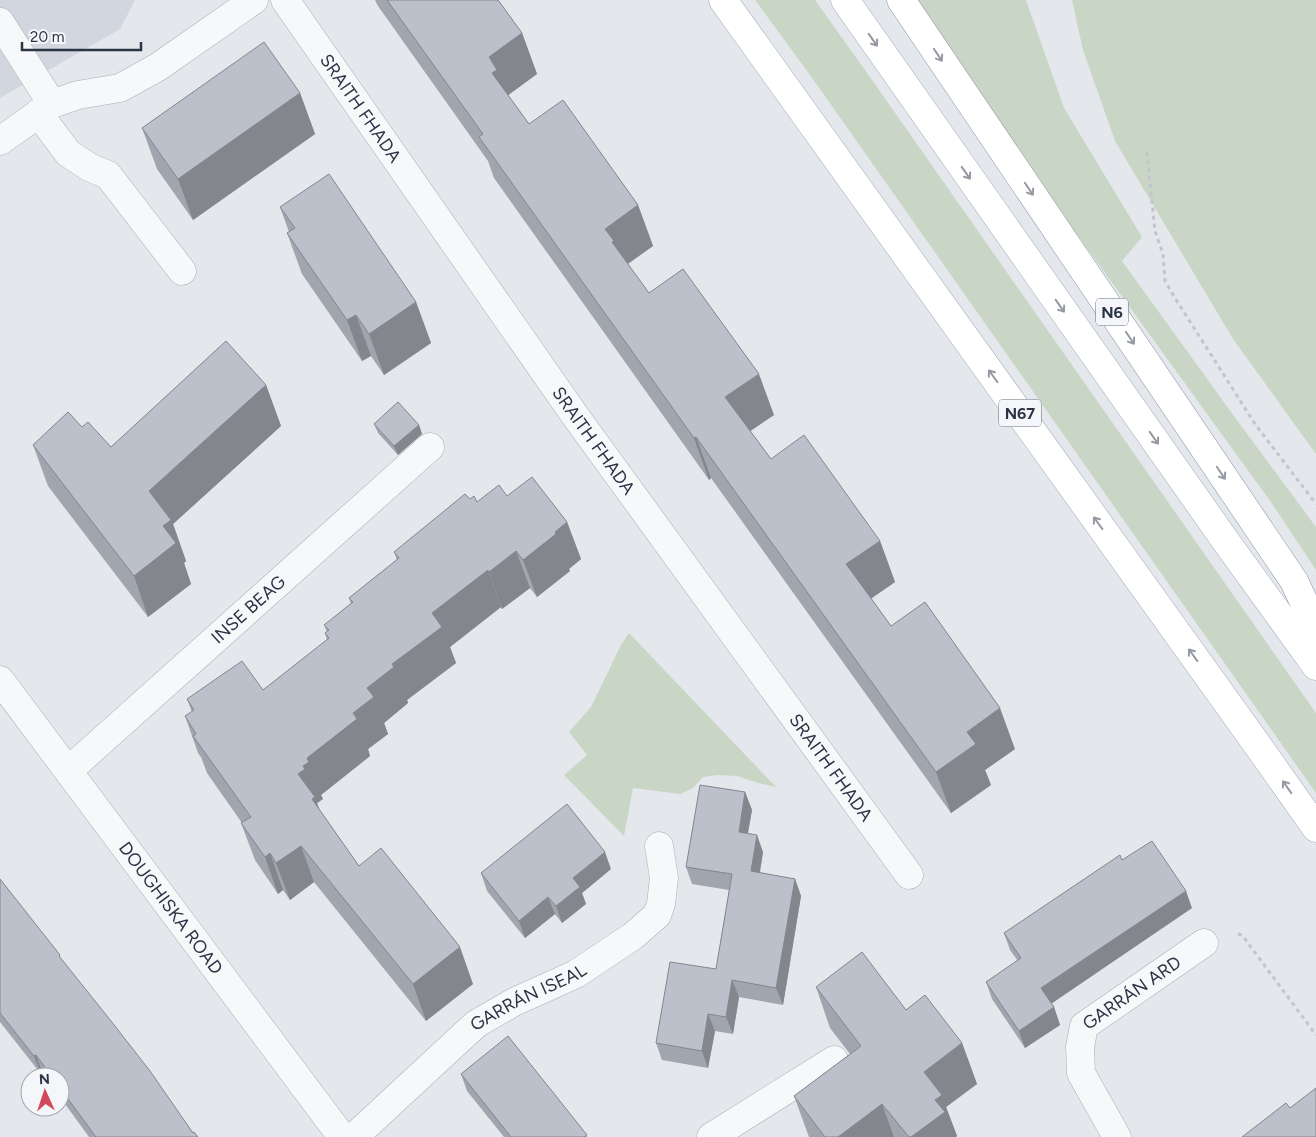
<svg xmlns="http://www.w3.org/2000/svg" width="1316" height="1137" font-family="Figtree,sans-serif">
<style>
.built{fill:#d2d6de}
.green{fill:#c9d6c5}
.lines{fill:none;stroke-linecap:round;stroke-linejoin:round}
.minor-casing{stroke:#a9aeb7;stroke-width:29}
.major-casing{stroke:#a3abb8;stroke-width:29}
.highway-casing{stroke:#8b94a3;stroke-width:29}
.path{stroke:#c2c5cb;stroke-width:3;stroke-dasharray:4 4;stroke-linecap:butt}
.minor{stroke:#f7f8fa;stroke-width:28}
.major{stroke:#fff;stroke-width:28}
.highway{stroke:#fff;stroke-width:28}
.wall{fill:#a1a5ae}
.shaded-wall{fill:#83868d}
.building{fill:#bbc0ca;stroke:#83868d}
.oneway{stroke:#959aa2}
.labels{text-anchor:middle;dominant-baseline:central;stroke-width:4;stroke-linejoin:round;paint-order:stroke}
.shield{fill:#f4f6f9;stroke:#676e7b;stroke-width:1}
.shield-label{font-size:16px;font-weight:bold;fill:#2b3445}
.street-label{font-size:18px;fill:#2b3445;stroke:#f4f6f9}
</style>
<rect width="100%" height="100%" fill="#e4e7ec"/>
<path class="built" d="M 0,0 L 135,0 L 120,29 L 0,98 Z"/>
<path class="green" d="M 755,0 L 815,0 L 865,70 L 1316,713 L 1316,793 L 810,75 Z
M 918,0 L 1026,0 L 1064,108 L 1142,237 L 1122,261 L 1239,423 L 1316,527 L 1316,570 L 1273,505 L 1076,233 L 947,48 Z
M 1072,0 L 1316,0 L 1316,454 L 1233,339 L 1115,141 L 1083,50 Z
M 629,633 L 776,787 L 758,783 L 737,776 L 717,775 L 703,777 L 693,788 L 680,794 L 633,788 L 624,836 L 564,775 L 587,755 L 569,732 L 591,707 L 621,645 Z"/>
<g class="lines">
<g class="minor-casing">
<g id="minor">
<path id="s1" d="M 285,0 L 576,417 L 909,875"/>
<path d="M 0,22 L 52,104"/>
<path d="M 38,113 L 68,153 L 89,167 L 108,175 L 182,271"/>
<path d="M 0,141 L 52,104 L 78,95 L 120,88 L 158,67 L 254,0"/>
<path id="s2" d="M 0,680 L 342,1137"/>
<path id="s3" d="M 68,771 L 430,447"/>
<path id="s4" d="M 354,1137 L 476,1024 L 514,1002 L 576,974 L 633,936 L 657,915 L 661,904 L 664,878 L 659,846"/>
<path d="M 711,1137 L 834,1060"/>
<path id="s5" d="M 1117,1137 L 1081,1073 L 1080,1047 L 1084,1026 L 1204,943"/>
</g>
</g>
<g class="major-casing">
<path id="major" d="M 723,0 L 1256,743 L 1316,828
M 845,0 L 1227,543 L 1316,666"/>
</g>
<g class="highway-casing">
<path id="highway" d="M 901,0 L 1294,581 L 1316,628"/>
</g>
<path class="path" d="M 1147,152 L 1155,231 L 1163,254 L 1165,281 L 1175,298 L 1255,424 L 1316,504
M 1238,934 L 1242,935 L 1316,1035"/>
<use href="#minor" class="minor"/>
<use href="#major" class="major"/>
<use href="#highway" class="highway"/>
</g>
<path class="wall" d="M 375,0 L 498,0 L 522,33 L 537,74 L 508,95 L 529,124 L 638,205 L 653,246 L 628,264 L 649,293 L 774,415 L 750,431 L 771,459 L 880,541 L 895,582 L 871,599 L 891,626 L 1015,749 L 985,770 L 991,785 L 951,813 L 711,478 L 709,480 L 494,178 L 488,161 L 378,6 Z
M 300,93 L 315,134 L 193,220 L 157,169 L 142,128 Z
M 280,207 L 416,302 L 431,343 L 384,375 L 371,356 L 362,361 L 302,274 L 287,233 L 289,232 Z
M 266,385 L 281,426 L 173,524 L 186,561 L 184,563 L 191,584 L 148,617 L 48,486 L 33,445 L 82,427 L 111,447 Z
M 374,424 L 419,425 L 422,434 L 398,455 L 378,433 Z
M 507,496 L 567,522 L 581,559 L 569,569 L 570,571 L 537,597 L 530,588 L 502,609 L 501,607 L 450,647 L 456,663 L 407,700 L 408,703 L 384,723 L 388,734 L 368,749 L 370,756 L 321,795 L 323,799 L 317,803 L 320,811 L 359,866 L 473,984 L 426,1021 L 314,882 L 290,900 L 283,890 L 278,894 L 255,860 L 241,823 L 242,823 L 207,773 L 201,757 L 198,753 L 185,716 L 192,712 L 187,699 L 263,690 L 327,640 L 325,633 L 327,632 L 324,625 L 351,604 L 349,598 L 397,560 L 394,552 L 470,499 L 477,502 Z
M 745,792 L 752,810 L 748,833 L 763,852 L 760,873 L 795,879 L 801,896 L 783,1005 L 739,997 L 733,1034 L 715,1031 L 708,1068 L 662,1060 L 656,1043 L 716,969 L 729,890 L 692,884 L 686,867 Z
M 1122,860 L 1192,908 L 1051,1003 L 1054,1007 L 1060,1025 L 1025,1048 L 992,999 L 986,982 L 1018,961 L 1010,950 L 1004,933 Z
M 611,869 L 582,893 L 586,904 L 562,923 L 555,914 L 525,938 L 487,891 L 481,873 Z
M 0,879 L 193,1133 L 198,1137 L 89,1137 L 60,1097 L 60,1077 L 46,1077 L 42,1072 L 41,1074 L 0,1022 Z
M 816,987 L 906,1010 L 962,1043 L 977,1084 L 946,1107 L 957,1136 L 956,1137 L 809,1137 L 794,1096 L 850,1054 L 830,1028 Z
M 461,1074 L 588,1137 L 504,1137 L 467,1091 Z"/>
<path class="shaded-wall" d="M 522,33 L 537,74 L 507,96 L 492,73 L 489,57 Z
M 300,93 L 315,134 L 193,220 L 178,179 Z
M 638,205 L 653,246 L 623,267 L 605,229 Z
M 416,302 L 431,343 L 384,375 L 369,334 Z
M 356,315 L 371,356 L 362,361 L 347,320 Z
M 759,374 L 774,415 L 740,438 L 725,397 Z
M 266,385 L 281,426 L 173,524 L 186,561 L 184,563 L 191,584 L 148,617 L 134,576 L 149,491 Z
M 419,425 L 422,434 L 398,455 L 394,446 Z
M 696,437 L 711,478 L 709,480 L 694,438 Z
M 567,522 L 581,559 L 569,569 L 570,571 L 537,597 L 523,560 Z
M 880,541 L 895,582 L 861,605 L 846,564 Z
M 516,551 L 530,588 L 502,609 L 489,572 Z
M 488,570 L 501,607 L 450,647 L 456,663 L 407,700 L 408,703 L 384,723 L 388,734 L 368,749 L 370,756 L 321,795 L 323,799 L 317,803 L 328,834 L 298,774 L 303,766 L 307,758 L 353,713 L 367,688 L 392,664 L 432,613 Z
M 1000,708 L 1015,749 L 985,770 L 991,785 L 951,813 L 936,772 L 967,732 Z
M 745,792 L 752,810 L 745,849 L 739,832 Z
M 757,835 L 763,852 L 757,888 L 751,871 Z
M 301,846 L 314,882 L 290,900 L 276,863 Z
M 605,852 L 611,869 L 582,893 L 586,904 L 562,923 L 556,906 L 573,878 Z
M 270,853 L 283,890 L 278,894 L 265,857 Z
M 795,879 L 801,896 L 783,1005 L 776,988 Z
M 1186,891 L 1192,908 L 1048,1006 L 1041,988 Z
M 548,897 L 555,914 L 525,938 L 519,921 Z
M 460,947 L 473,984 L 426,1021 L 413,984 Z
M 732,980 L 739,997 L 733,1034 L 726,1017 Z
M 1054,1007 L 1060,1025 L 1025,1048 L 1019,1031 Z
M 708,1014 L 715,1031 L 708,1068 L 702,1051 Z
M 962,1043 L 977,1084 L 946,1107 L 957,1136 L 956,1137 L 911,1137 L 924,1072 Z
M 36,1055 L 42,1072 L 41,1074 L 34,1056 Z
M 882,1104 L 894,1137 L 838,1137 Z"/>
<path class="building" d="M 387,0 L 498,0 L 522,33 L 489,57 L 497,70 L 492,73 L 529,124 L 563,100 L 638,205 L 605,229 L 614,241 L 612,242 L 649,293 L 683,269 L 759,374 L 725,397 L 771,459 L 804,435 L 880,541 L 846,564 L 865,590 L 891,626 L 925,602 L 1000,708 L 967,732 L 976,744 L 936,772 L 696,437 L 694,438 L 479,137 L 483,134 Z
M 264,42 L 300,93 L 178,179 L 142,128 Z
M 329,174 L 416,302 L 369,334 L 356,315 L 347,320 L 287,233 L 295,228 L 280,207 Z
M 226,341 L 266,385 L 149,491 L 171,520 L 163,526 L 176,543 L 134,576 L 33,445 L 68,412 L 82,427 L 88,422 L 111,447 Z
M 398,402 L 419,425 L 394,446 L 374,424 Z
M 532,477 L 567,522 L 555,532 L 556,534 L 523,560 L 516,551 L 489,572 L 488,570 L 432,613 L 442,627 L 392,664 L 394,667 L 367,688 L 374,697 L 353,713 L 357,719 L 307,758 L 309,762 L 303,766 L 305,769 L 298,774 L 315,797 L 312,799 L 359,866 L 381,848 L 460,947 L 413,984 L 301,846 L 276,863 L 270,853 L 265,857 L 241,823 L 251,817 L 193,736 L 196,734 L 185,716 L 194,710 L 187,699 L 242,661 L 263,690 L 329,638 L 325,633 L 329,630 L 324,625 L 353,602 L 349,598 L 399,558 L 394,552 L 465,494 L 470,499 L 474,496 L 477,502 L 499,485 L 507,496 Z
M 700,785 L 745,792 L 739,832 L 757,835 L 751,871 L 795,879 L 776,988 L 732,980 L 726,1017 L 708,1014 L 702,1051 L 656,1043 L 670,962 L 716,969 L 732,874 L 686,867 Z
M 567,804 L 605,852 L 573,878 L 580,887 L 556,906 L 548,897 L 519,921 L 481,873 Z
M 1152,841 L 1186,891 L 1041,988 L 1054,1007 L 1019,1031 L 986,982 L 1021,958 L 1004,933 L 1120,855 L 1122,860 Z
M 0,879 L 60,955 L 59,956 L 111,1021 L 150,1071 L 193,1133 L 194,1132 L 198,1137 L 96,1137 L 60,1088 L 60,1077 L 52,1077 L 36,1055 L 34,1056 L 0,1013 Z
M 862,952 L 906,1010 L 925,995 L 962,1043 L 924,1072 L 942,1095 L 935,1100 L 945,1112 L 911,1137 L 909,1137 L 882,1104 L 838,1137 L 825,1137 L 794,1096 L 861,1046 L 816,987 Z
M 508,1036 L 587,1135 L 584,1137 L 511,1137 L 461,1074 Z
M 1316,1088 L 1316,1137 L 1242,1137 L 1286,1103 L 1290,1108 Z"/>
<defs><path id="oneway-shaft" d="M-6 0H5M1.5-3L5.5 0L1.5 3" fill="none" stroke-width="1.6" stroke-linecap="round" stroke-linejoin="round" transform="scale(1.25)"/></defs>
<g class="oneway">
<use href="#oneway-shaft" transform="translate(873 40) rotate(55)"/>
<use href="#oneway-shaft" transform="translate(938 55) rotate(56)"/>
<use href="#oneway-shaft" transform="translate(966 173) rotate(55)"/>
<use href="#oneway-shaft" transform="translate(1029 189) rotate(56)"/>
<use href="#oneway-shaft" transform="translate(1060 306) rotate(55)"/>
<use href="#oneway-shaft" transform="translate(1130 338) rotate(56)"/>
<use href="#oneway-shaft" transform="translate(993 376) rotate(-126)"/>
<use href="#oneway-shaft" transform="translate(1154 438) rotate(55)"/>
<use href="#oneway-shaft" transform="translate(1221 473) rotate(56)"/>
<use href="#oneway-shaft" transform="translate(1098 523) rotate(-126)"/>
<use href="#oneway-shaft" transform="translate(1193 655) rotate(-126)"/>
<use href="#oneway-shaft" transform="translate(1287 787) rotate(-125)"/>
</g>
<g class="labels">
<g class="shield">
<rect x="1096" y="298.5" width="32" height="27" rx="4"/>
<rect x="999" y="399.5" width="42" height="27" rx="4"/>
</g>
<g class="shield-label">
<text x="1112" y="312">N6</text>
<text x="1020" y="413">N67</text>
</g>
<g class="street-label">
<text stroke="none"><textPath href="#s1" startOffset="132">SRAITH FHADA</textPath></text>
<text stroke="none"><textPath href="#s1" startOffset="538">SRAITH FHADA</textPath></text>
<text stroke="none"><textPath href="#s3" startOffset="242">INSE BEAG</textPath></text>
<text stroke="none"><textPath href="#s1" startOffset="942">SRAITH FHADA</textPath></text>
<text stroke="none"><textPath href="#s2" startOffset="285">DOUGHISKA ROAD</textPath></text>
<text stroke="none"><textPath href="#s5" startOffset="179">GARRÁN ARD</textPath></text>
<text stroke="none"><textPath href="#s4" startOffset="225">GARRÁN ISEAL</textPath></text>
</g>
</g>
<g transform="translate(45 1092) rotate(357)"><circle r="24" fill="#f4f6f9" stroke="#a4a8b1"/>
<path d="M0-4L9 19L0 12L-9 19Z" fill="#d1495b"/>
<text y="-8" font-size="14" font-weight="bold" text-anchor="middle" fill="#2b3445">N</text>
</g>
<path d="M22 42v8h119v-8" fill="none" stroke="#2b3445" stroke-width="2.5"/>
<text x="30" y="42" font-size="15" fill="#2b3445" stroke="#f4f6f9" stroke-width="4" paint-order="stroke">20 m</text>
</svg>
